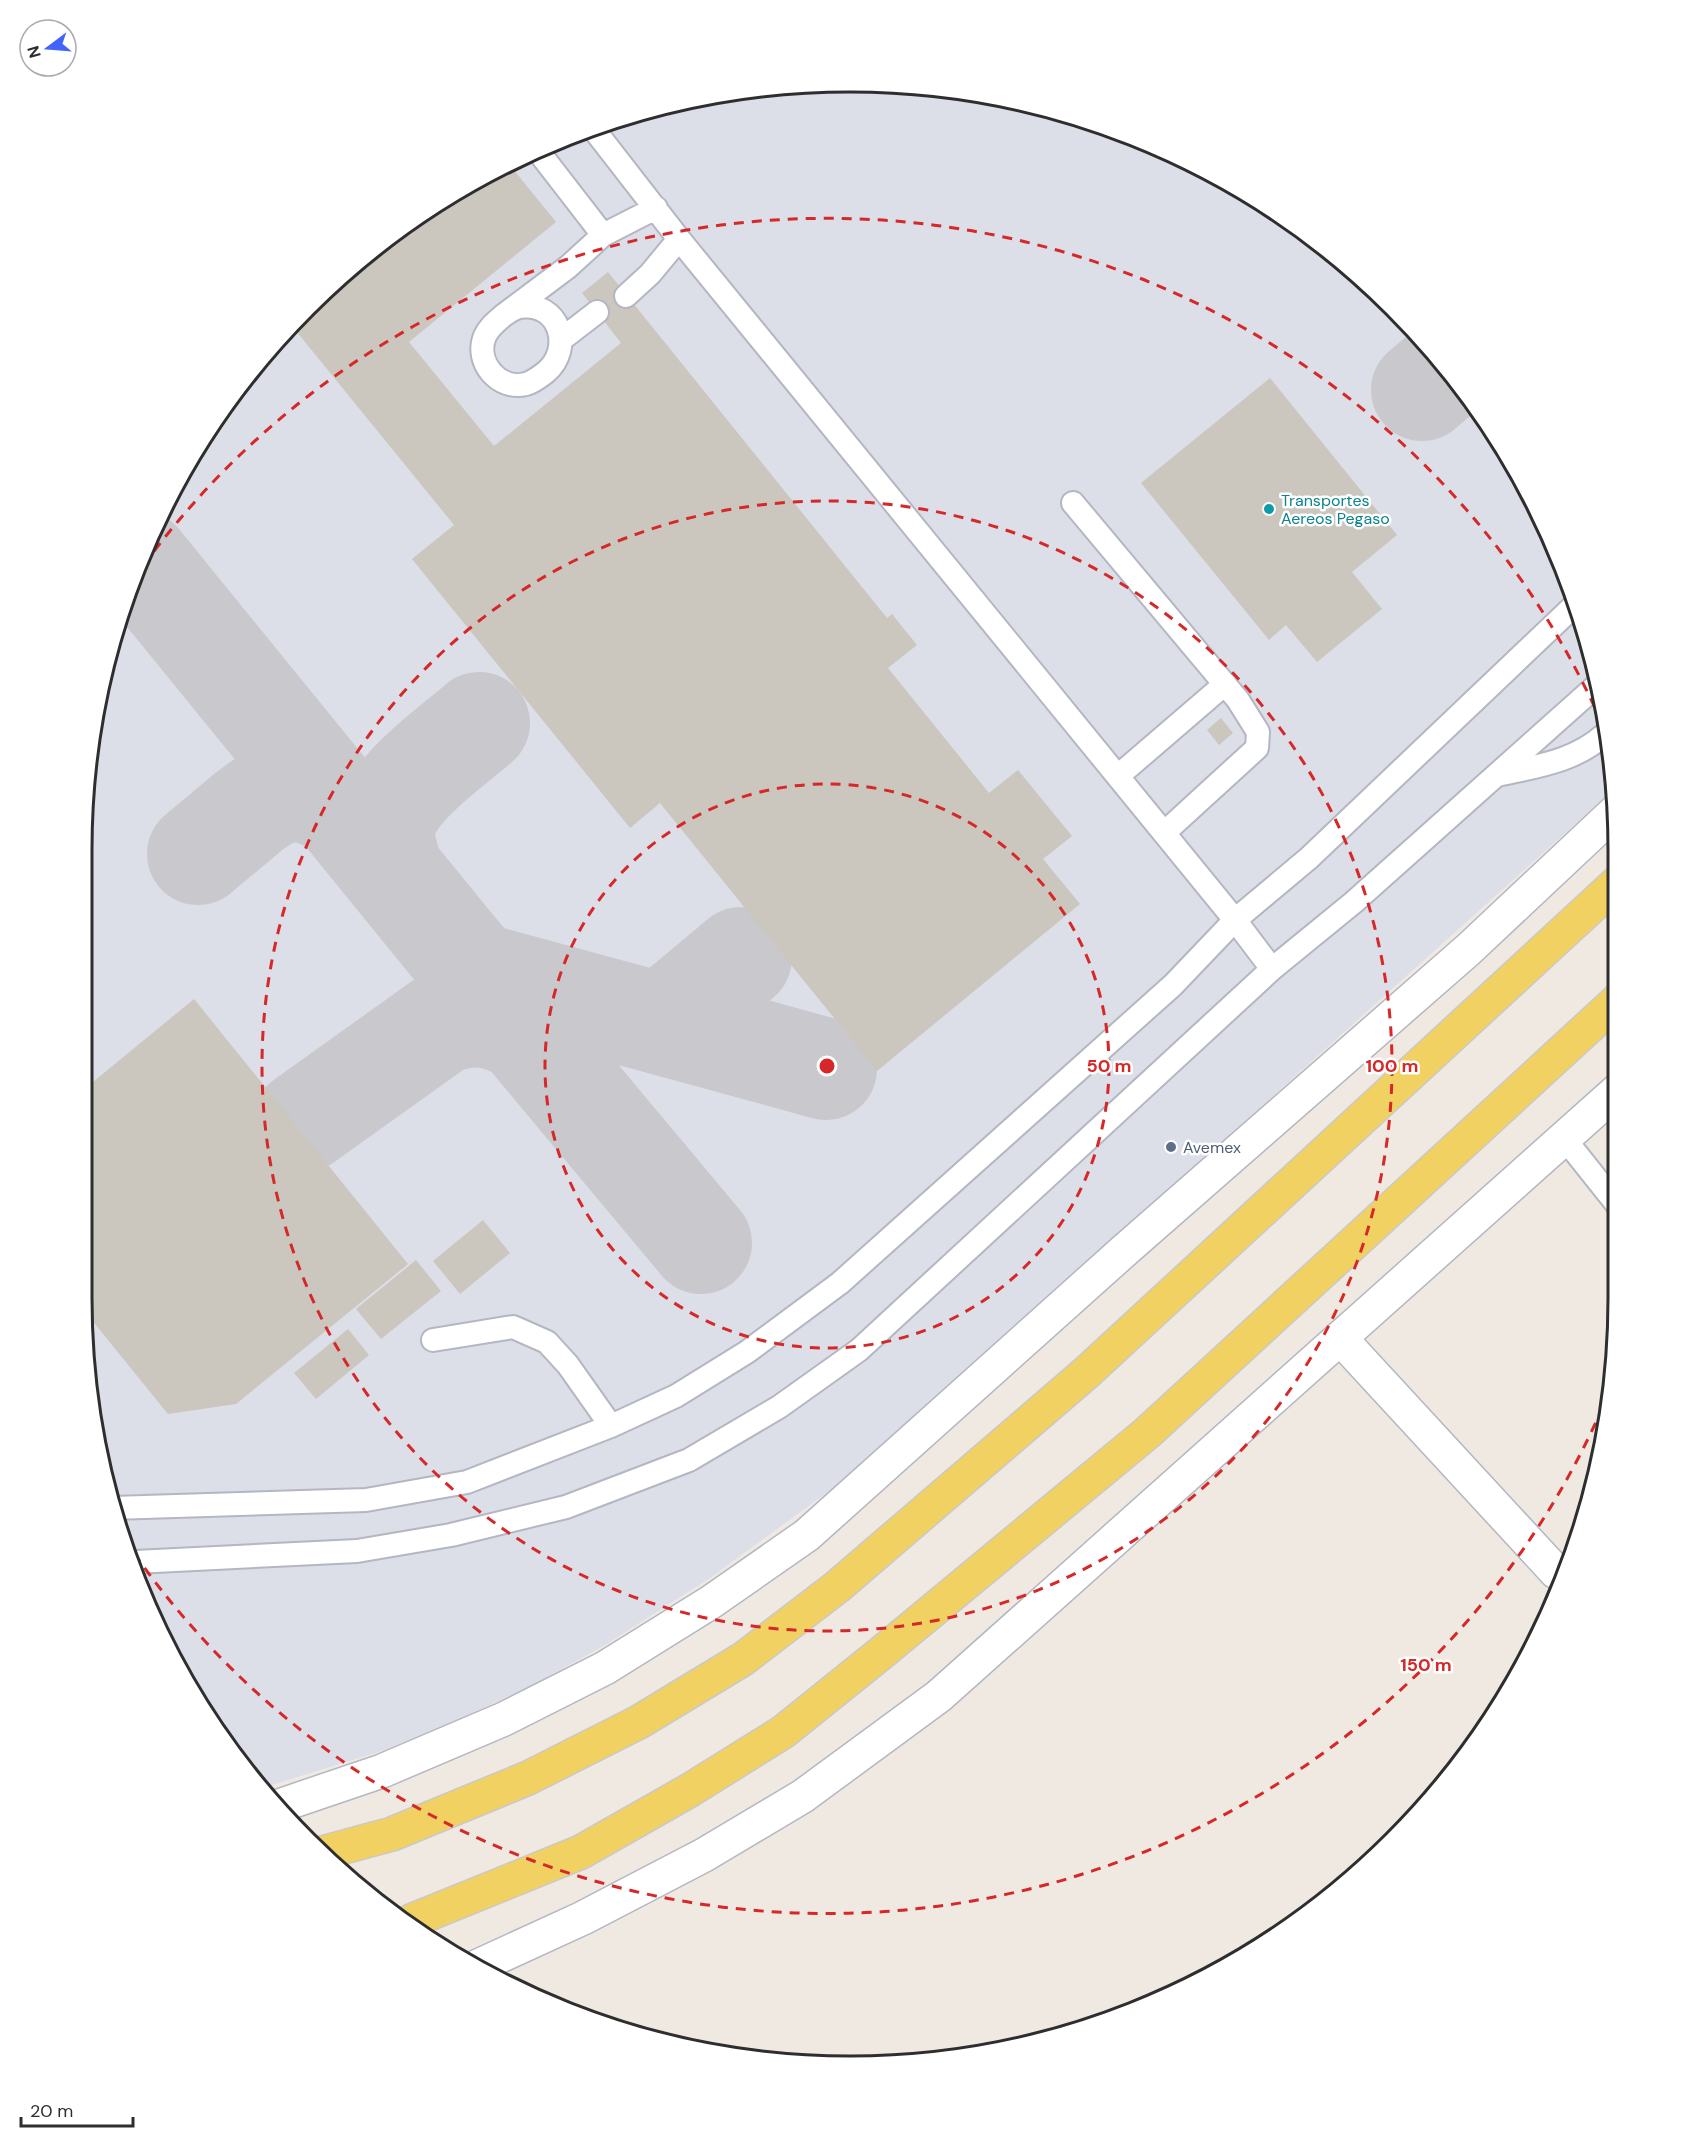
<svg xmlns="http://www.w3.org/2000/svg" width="1700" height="2147" font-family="'DM Sans',sans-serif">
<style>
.airport{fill:#dcdee8}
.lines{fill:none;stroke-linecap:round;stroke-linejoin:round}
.taxiway{stroke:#c9c8cc;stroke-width:102}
.building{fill:#cbc7bf}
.lane-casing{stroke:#b4b7c1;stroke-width:26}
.street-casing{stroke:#b4b7c1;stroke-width:36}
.secondary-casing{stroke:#b4b7c1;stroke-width:36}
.primary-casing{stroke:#c9c9c9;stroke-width:36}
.lane{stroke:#fff;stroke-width:22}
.street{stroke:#fff;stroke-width:33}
.secondary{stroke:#fff;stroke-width:33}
.primary{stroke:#f2d163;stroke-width:33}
.ring{fill:none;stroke:#d62828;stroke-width:3;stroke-dasharray:10 8}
.culture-dot{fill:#0f9aa8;stroke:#fff;stroke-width:2}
.service-dot{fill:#5c6f8a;stroke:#fff;stroke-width:2}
.labels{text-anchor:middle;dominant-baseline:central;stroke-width:5;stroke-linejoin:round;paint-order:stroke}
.culture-label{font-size:16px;fill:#0d838f;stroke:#fff;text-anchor:start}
.service-label{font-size:16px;fill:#4e5e75;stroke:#fff;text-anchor:start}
.rim{fill:none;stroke:#2e2e2e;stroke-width:3}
.centre{fill:#d62828;stroke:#fff;stroke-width:3}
.ring-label{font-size:18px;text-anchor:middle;font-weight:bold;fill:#d62828;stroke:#fff;stroke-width:5;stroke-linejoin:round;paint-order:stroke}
</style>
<rect width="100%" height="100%" fill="#efe9e1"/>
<path class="airport" d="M 900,83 L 1049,107 L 1190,160 L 1318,240 L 1428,343 L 1516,465 L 1578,603 L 1615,788 L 858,1470 L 710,1578 L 605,1645 L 535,1684 L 451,1723 L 382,1751 L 265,1787 L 184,1682 L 107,1496 L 81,1297 L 83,800 L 122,602 L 184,466 L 240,382 L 343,272 L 465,184 L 602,122 L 749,88 Z"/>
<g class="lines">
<path class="taxiway" d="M 1422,390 L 1447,369
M 140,562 L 446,938 L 701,1243
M 198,854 C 212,842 227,830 241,818 C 278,787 295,783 339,806
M 393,873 C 389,860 384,847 384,833 C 384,792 451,748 479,723
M 478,974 L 662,1024 L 741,958
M 662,1024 L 826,1069
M 304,1121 L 441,1023 C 473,1013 491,1014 522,1030"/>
</g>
<path class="building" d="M 509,164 L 556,222 L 409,342 L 494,446 L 621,343 L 582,293 L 608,272 L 887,618 L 892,614 L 917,645 L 888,668 L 989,793 L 1018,770 L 1072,836 L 1043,859 L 1080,904 L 877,1071 L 660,803 L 630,828 L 412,559 L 454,525 L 292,326 L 343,272 L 465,184 Z
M 1270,378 L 1397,535 L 1352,572 L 1382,609 L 1317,662 L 1286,625 L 1269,640 L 1141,483 Z
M 1221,718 L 1233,733 L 1219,745 L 1207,730 Z
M 194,999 L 408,1264 L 236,1404 L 168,1414 L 82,1308 L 82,1091 Z
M 483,1220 L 510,1253 L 460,1294 L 433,1261 Z
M 416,1260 L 441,1291 L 381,1339 L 356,1309 Z
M 348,1329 L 369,1355 L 316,1399 L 294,1373 Z"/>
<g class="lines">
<g class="lane-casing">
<path id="lane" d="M 592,127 L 679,239 L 1235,920 L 1272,969
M 538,151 L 603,235
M 626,296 L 650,274 L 679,239
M 504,315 C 509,312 514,308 520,307 C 559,301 574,348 546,372 C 541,376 533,382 526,384 C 499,391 474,362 485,336 C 489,327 497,321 504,315 L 568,267 L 603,235 L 656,208
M 562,339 L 597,312
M 1073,503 L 1238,700 L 1258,732 L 1257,748 L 1164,833
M 1498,775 C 1537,766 1573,762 1604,735
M 1118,776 L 1225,684
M 1564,1138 L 1619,1207
M 433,1340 L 513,1327 L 547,1342 L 568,1365 L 611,1426
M 112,1508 L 366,1500 L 467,1482 L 611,1426 L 676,1396 L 747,1352 L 840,1283 L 1173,985 L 1235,920 L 1309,858 L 1578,602
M 135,1562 L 357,1551 L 451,1535 L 566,1507 L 689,1460 L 779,1407 L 859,1350 L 1272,969 L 1354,902 L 1595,687"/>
</g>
<g class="street-casing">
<path id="street" d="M 1340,1338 L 1556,1572"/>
</g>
<g class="secondary-casing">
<path id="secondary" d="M 279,1806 L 382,1771 L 504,1719 L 605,1668 L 711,1602 L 807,1535 L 1125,1250 L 1469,949 L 1617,810
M 476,1967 L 583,1918 L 704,1855 L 803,1796 L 939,1696 L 1618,1090"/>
</g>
<g class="primary-casing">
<path id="primary" d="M 322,1853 L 392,1834 L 528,1778 L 639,1722 L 743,1659 L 837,1587 L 1086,1373 L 1618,882
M 411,1921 L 581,1852 L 690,1790 L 783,1732 L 880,1654 L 1147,1433 L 1618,1000"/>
</g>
<use href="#lane" class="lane"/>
<use href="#street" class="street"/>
<use href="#secondary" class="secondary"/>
<use href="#primary" class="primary"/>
</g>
<g class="ring">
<circle cx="827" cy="1066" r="282"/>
<circle cx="827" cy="1066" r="565"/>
<path d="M1610 1390A847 847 0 0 1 129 1546M133 580A847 847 0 0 1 1601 721"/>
</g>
<circle class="culture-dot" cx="1269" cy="509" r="6"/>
<circle class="service-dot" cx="1171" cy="1147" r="6"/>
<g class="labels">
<g class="culture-label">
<text x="1281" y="500">Transportes<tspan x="1281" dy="18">Aereos Pegaso</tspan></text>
</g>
<g class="service-label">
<text x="1183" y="1147">Avemex</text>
</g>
</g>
<path d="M0 0H1700V2147H0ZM850 92H850A758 758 0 0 1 1608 850V1298A758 758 0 0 1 850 2056H850A758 758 0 0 1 92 1298V850A758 758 0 0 1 850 92Z" fill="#fff" fill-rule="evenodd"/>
<path class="rim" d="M850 92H850A758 758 0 0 1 1608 850V1298A758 758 0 0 1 850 2056H850A758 758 0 0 1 92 1298V850A758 758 0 0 1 850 92Z"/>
<circle cx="827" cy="1066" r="9" class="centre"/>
<g class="ring-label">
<text x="1109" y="1072">50 m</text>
<text x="1392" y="1072">100 m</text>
<text x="1426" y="1671">150 m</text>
</g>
<g transform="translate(48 48) rotate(254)"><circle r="28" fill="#ffffff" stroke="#ababab" stroke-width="1.5"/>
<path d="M0-4.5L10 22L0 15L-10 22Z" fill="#4264fb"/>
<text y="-9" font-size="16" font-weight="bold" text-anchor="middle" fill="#2e2e2e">N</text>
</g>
<path d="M21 2117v9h112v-9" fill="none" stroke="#2e2e2e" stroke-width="3"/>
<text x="30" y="2117" font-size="18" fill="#2e2e2e" stroke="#ffffff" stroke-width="4.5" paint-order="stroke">20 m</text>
</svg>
